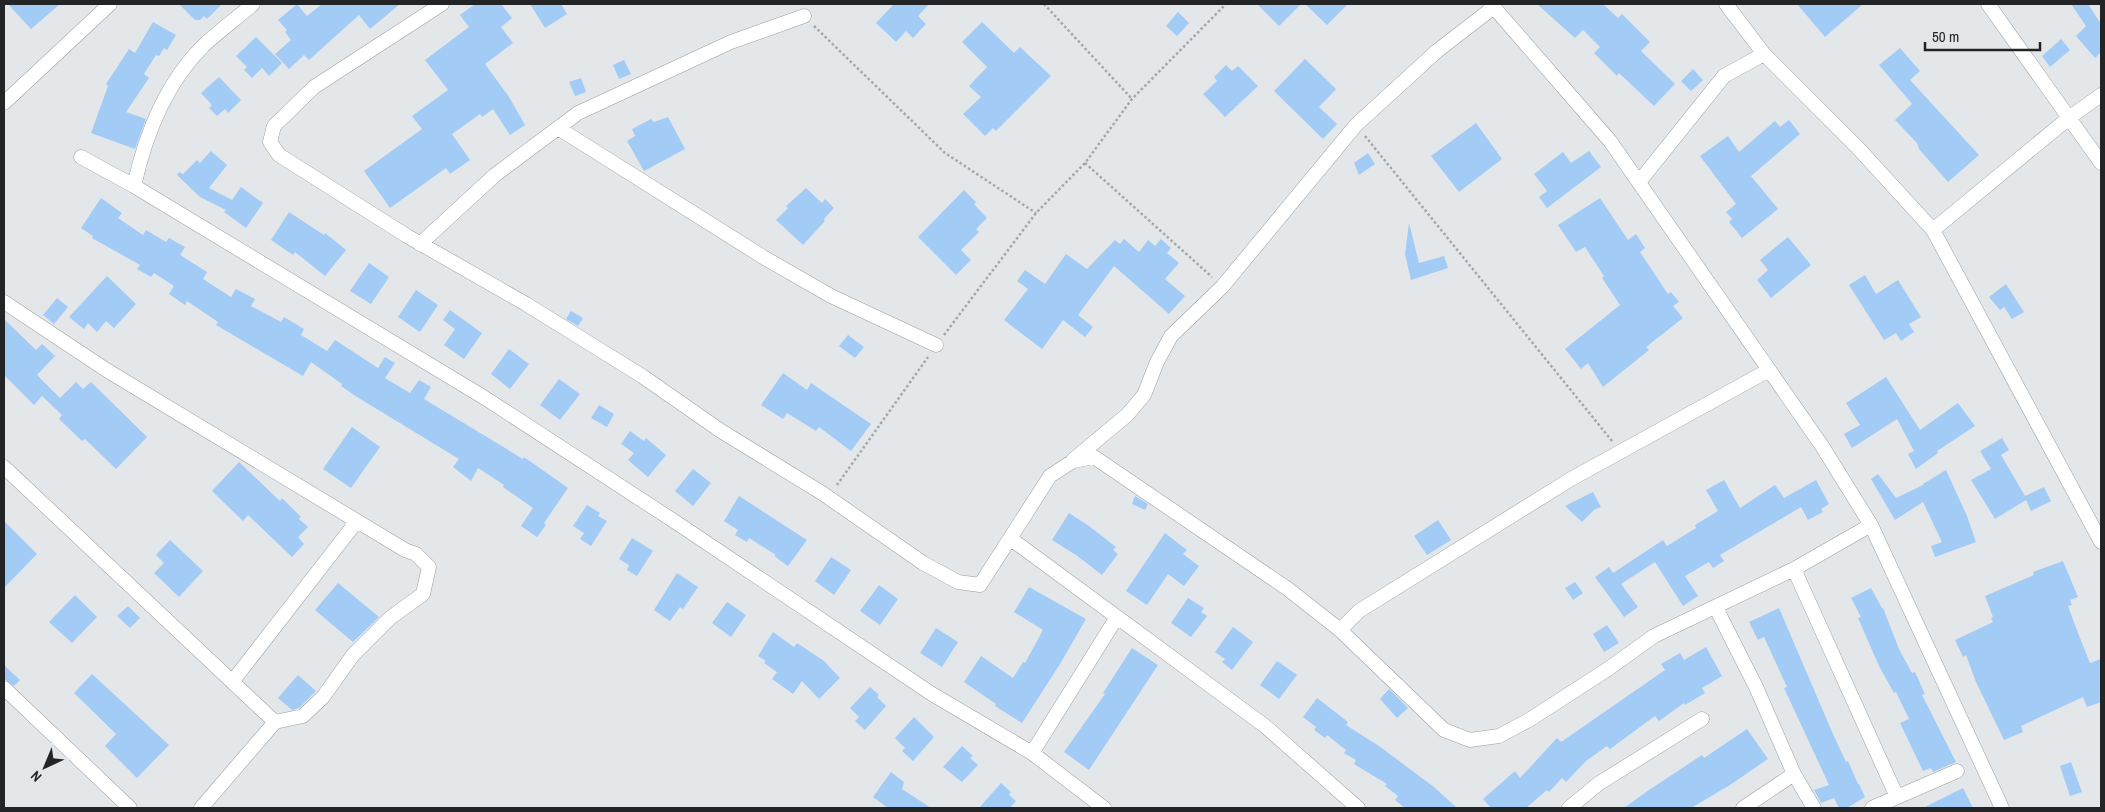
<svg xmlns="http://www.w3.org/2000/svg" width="2105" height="812" font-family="'Archivo Narrow',sans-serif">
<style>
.building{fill:#a2cbf6}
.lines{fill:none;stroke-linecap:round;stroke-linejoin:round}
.minor-casing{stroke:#9b9ea0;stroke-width:15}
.path{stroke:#a4a6a9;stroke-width:2.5;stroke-dasharray:2.5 2.5;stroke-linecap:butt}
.minor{stroke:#fff;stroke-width:14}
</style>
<rect width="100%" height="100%" fill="#e4e7ea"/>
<path class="building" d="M 8,4 L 60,4 L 31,29 Z
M 179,4 L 222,4 L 207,19 L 204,16 L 200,20 L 195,20 Z
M 297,4 L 307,16 L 322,4 L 400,4 L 370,29 L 359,15 L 309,60 L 304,55 L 289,69 L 275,54 L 291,40 L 285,32 L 287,30 L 278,20 Z
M 475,4 L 501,4 L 512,18 L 501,27 L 513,43 L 485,64 L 509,97 L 525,125 L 510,135 L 493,109 L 482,117 L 480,114 L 452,134 L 470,160 L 450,174 L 446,168 L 390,208 L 364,171 L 422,129 L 412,116 L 448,90 L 425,60 L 469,27 L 460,15 Z
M 530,4 L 561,4 L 567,14 L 545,28 Z
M 894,4 L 929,4 L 918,16 L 926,24 L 913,38 L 906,31 L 896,42 L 876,23 Z
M 1257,4 L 1301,4 L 1279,26 Z
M 1305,4 L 1348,4 L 1327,25 Z
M 1537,4 L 1603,4 L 1618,18 L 1622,14 L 1650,42 L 1641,51 L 1675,84 L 1654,106 L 1619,73 L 1617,76 L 1594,53 L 1600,47 L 1583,30 L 1575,38 Z
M 1797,4 L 1863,4 L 1825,37 Z
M 2071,4 L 2088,4 L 2101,24 L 2101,52 L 2095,58 L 2076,36 L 2086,26 Z
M 1178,12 L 1189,23 L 1177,36 L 1166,26 Z
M 153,22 L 176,35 L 167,50 L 164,48 L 159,56 L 156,55 L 144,74 L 149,78 L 126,112 L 146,119 L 135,149 L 91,133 L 108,86 L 106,84 L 129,49 L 135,53 Z
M 982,22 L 1014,53 L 1020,47 L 1051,76 L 996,131 L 993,128 L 985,136 L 963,114 L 981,97 L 969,86 L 987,67 L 962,42 Z
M 256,37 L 282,63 L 269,76 L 262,68 L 252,78 L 244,70 L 247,67 L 236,56 Z
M 2061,39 L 2070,50 L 2050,67 L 2042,56 Z
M 1900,48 L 1920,71 L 1910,80 L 1979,155 L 1948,182 L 1919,149 L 1917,143 L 1895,120 L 1912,104 L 1879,65 Z
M 1305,59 L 1336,89 L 1319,107 L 1337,124 L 1323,139 L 1274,91 Z
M 624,60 L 631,74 L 619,79 L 613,65 Z
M 1226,65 L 1232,71 L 1238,66 L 1258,86 L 1225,117 L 1203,94 L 1217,81 L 1214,77 Z
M 1693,69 L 1703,80 L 1691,91 L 1681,81 Z
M 219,77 L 241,100 L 228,113 L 225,109 L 217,116 L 209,108 L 212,105 L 201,93 Z
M 581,78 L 586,92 L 575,96 L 569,82 Z
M 668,117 L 685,149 L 644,171 L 627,141 L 635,136 L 632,129 L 651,119 L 654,122 Z
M 1789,120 L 1800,134 L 1751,176 L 1778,209 L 1742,238 L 1729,222 L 1732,219 L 1726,212 L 1736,204 L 1700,156 L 1728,136 L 1739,152 L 1775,121 L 1780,127 Z
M 1476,123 L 1502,159 L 1459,192 L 1431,156 Z
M 211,151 L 227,165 L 209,188 L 232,200 L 241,187 L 263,203 L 246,228 L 224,212 L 226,210 L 200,197 L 177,175 L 179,172 L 183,174 L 197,160 L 200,163 Z
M 1589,151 L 1601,167 L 1547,208 L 1539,197 L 1547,191 L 1534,174 L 1563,152 L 1571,163 Z
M 1368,153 L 1375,164 L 1359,175 L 1354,163 Z
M 806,188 L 822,203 L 825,199 L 834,208 L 824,219 L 825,221 L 803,245 L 776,220 L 788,208 L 786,206 Z
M 964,190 L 976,202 L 974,204 L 987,218 L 976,229 L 979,232 L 961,250 L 971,260 L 956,275 L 918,237 Z
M 101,198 L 122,213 L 118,218 L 143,235 L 146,230 L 166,242 L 169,238 L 185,247 L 180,255 L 207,272 L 203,279 L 231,297 L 236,289 L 255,299 L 251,306 L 281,322 L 284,317 L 304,329 L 301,335 L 327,351 L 335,340 L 378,368 L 385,357 L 395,363 L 385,378 L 410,393 L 419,380 L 431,387 L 424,399 L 523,459 L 524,457 L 568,488 L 544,523 L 546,525 L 537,537 L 521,526 L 533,508 L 503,487 L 504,485 L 478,468 L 471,481 L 453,467 L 459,459 L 357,397 L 341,386 L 342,384 L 311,362 L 303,376 L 216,325 L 218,322 L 187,301 L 185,305 L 169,294 L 174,286 L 154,273 L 151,277 L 137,269 L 140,265 L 92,238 L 93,236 L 81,228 Z
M 1600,198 L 1628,240 L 1636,234 L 1645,248 L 1640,252 L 1668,294 L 1671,292 L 1679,302 L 1673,306 L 1683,318 L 1646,347 L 1649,350 L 1603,387 L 1588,363 L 1581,369 L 1565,349 L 1620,305 L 1602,278 L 1604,276 L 1585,247 L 1576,252 L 1558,225 Z
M 289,212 L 324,235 L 325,233 L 346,250 L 325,276 L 295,252 L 293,255 L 271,240 Z
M 1409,223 L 1419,263 L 1444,256 L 1448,268 L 1411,280 L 1405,254 Z
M 1788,237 L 1811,265 L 1771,298 L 1757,280 L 1768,270 L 1760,260 Z
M 1124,239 L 1139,252 L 1148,240 L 1155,246 L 1161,239 L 1171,248 L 1167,253 L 1179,263 L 1165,279 L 1185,296 L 1169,314 L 1114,266 L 1078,315 L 1093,327 L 1085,337 L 1063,320 L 1042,349 L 1004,320 L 1028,289 L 1017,281 L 1025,270 L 1045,284 L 1066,254 L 1087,269 L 1115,240 L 1120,244 Z
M 369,263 L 389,277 L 371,304 L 350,291 Z
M 1865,275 L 1876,294 L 1898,280 L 1921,317 L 1909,324 L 1914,332 L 1901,341 L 1896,333 L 1884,340 L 1849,285 Z
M 107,276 L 136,304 L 114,328 L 106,321 L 97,332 L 88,323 L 84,329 L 69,317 Z
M 2006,284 L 2024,312 L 2012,319 L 2004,307 L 2000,310 L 1989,297 Z
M 416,290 L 438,305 L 420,332 L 398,317 Z
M 57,298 L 68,307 L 54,324 L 43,315 Z
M 450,310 L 482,333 L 464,359 L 444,345 L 455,329 L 443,320 Z
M 571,311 L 583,318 L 578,326 L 566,319 Z
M 4,319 L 36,350 L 42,344 L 55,356 L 37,375 L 60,398 L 76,382 L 83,389 L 91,382 L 147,437 L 116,469 L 85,439 L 82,441 L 59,419 L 62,415 L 42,396 L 34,405 L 4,375 Z
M 848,335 L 864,347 L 855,358 L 839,346 Z
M 509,349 L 529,364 L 510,389 L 491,374 Z
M 783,373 L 807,390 L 811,383 L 871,424 L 851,451 L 819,427 L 816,431 L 787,413 L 783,419 L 761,405 Z
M 1886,377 L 1920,430 L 1958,403 L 1975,426 L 1937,451 L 1938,453 L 1916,469 L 1908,454 L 1914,451 L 1897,419 L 1852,448 L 1844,434 L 1860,425 L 1846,403 Z
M 559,379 L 580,394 L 560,420 L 540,405 Z
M 599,405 L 614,414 L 607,427 L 591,418 Z
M 352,427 L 380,447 L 351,488 L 323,469 Z
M 630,431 L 644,441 L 646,438 L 666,455 L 648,477 L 628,460 L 634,453 L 621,444 Z
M 2002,438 L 2009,450 L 2001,455 L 2025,496 L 2044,487 L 2051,501 L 2031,511 L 2026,500 L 1995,519 L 1971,480 L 1991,469 L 1980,451 Z
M 239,462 L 280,501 L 282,498 L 301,517 L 299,519 L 308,527 L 298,537 L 304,544 L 292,557 L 248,515 L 243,521 L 212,491 Z
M 693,469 L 711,483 L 693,506 L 675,491 Z
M 1946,470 L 1967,516 L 1976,542 L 1935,557 L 1931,546 L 1942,542 L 1923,502 L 1895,520 L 1871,479 L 1878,474 L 1896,498 L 1923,485 L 1923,484 Z
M 1724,480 L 1740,508 L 1775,485 L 1784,498 L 1816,480 L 1829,504 L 1821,509 L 1823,512 L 1808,520 L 1801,507 L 1720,555 L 1724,561 L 1713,568 L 1709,562 L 1685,576 L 1698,596 L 1683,606 L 1655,562 L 1621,584 L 1638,607 L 1624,617 L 1595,577 L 1609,567 L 1613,573 L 1663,540 L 1667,546 L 1696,528 L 1695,525 L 1718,511 L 1706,490 Z
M 1593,492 L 1601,507 L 1594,510 L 1582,522 L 1565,506 Z
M 739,496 L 807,540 L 788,566 L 774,556 L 776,555 L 749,538 L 747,542 L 735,535 L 738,530 L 724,521 Z
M 1135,496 L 1148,504 L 1145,510 L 1132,504 Z
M 587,505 L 600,513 L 598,516 L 607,521 L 591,546 L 580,539 L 584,533 L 573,526 Z
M 1069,513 L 1089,526 L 1116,547 L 1113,550 L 1118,554 L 1102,575 L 1076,555 L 1052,540 Z
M 1438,520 L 1451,540 L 1427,555 L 1414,536 Z
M 4,521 L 37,554 L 4,588 Z
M 1165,533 L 1187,550 L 1183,554 L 1199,566 L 1184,586 L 1168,574 L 1147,605 L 1126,591 Z
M 632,538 L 653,551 L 637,576 L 627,570 L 629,565 L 619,559 Z
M 170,540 L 203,571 L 179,597 L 154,573 L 164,563 L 156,555 Z
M 831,557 L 851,570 L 834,595 L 815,581 Z
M 2063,561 L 2078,597 L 2070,600 L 2072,605 L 2068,606 L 2078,633 L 2090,663 L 2101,659 L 2101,702 L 2087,707 L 2083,697 L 2021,726 L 2023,732 L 2004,740 L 1976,682 L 1966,655 L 1963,657 L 1955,640 L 1993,622 L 1991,618 L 1993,617 L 1985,596 L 2034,575 L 2033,572 Z
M 677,573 L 698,587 L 683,609 L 680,607 L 670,621 L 654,610 Z
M 1575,582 L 1583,593 L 1573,600 L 1565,588 Z
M 338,583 L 379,617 L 353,642 L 315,610 Z
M 879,585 L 898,599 L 880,625 L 860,611 Z
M 1029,587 L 1086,619 L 1060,664 L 1022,723 L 995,706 L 996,704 L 964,682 L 981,656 L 1013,678 L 1023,662 L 1025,663 L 1043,630 L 1014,612 Z
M 1871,588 L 1882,608 L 1883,608 L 1899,649 L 1912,673 L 1915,672 L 1925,694 L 1922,695 L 1956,762 L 1933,772 L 1931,768 L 1923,771 L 1900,723 L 1909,719 L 1896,692 L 1894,693 L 1879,666 L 1858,618 L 1861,617 L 1851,598 Z
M 75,595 L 97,617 L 72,643 L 49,622 Z
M 1188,598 L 1204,608 L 1201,612 L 1207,616 L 1191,637 L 1171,623 Z
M 727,602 L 746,615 L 731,637 L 712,623 Z
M 128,606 L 140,618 L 130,628 L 117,616 Z
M 1779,608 L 1833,734 L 1846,762 L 1848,761 L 1858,784 L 1859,784 L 1865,797 L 1847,808 L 1839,808 L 1834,798 L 1821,803 L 1814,790 L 1829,785 L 1784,688 L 1787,687 L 1764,637 L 1758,640 L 1749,622 Z
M 1607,625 L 1619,643 L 1604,652 L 1593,634 Z
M 1233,627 L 1253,642 L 1232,670 L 1222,662 L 1225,659 L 1215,652 Z
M 936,628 L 958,642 L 942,667 L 920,653 Z
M 773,632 L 794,647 L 797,643 L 824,661 L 840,678 L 819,699 L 802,681 L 793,694 L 772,679 L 777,672 L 764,663 L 766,661 L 758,656 Z
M 1706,647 L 1722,676 L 1702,688 L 1705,693 L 1685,705 L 1684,703 L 1659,721 L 1655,716 L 1610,749 L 1607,746 L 1586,761 L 1566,782 L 1562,778 L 1549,792 L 1547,790 L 1526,808 L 1491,808 L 1483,799 L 1515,771 L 1520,778 L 1557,738 L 1561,742 L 1665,670 L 1661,664 L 1680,653 L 1684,660 Z
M 1132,648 L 1158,665 L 1089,770 L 1064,752 L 1105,694 L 1103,693 Z
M 1277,661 L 1297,675 L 1279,699 L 1260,685 Z
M 4,665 L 20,680 L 14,686 L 4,679 Z
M 92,674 L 169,745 L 137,778 L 105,746 L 116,734 L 74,693 Z
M 298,675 L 316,691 L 299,708 L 292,710 L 278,698 Z
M 870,687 L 879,695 L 877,697 L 886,706 L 865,730 L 855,721 L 859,717 L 850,708 Z
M 1389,689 L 1408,708 L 1397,718 L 1380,699 Z
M 1317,698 L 1348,722 L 1346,725 L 1379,746 L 1434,787 L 1457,808 L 1405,808 L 1395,800 L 1398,796 L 1385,786 L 1387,784 L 1354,764 L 1356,760 L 1344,753 L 1346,750 L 1327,735 L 1325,738 L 1314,730 L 1316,727 L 1303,717 Z
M 914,717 L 934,737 L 913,761 L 902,751 L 905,748 L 895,738 Z
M 1747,729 L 1768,759 L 1730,785 L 1691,808 L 1624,808 L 1649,790 L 1702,755 L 1704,758 Z
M 962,746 L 973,756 L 970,758 L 978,765 L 962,782 L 943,767 Z
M 2071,762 L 2082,792 L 2070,796 L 2060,766 Z
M 891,772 L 904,782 L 902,789 L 931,808 L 888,808 L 873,797 Z
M 1001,783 L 1011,792 L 1009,795 L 1016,801 L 1010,808 L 979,808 Z
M 1963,788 L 1973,808 L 1923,808 Z"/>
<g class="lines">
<g class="minor-casing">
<path id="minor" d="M 442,4 L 314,87 L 274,126 L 270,142 L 279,155 L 407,236 L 526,304 L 642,376 L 721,431 L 822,493 L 923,563 L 958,582 L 980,585 L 1050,476 L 1073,461 L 1094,457 L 1288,589 L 1340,630 L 1444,730 L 1470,740 L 1499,736 L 1529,720 L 1608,669 L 1654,636 L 1794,569 L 1871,525
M 1491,4 L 1610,141 L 1822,446 L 1871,525 L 2002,808
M 1726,4 L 1764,54 L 1858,148 L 1933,230 L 2101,542
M 1988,4 L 2101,163
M 4,103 L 110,4
M 558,128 L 763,257 L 831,296 L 936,345
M 81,157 L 134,186 L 485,398 L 677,523 L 932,694 L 1032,753 L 1104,808
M 1639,182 L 1724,76 L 1764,54
M 134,186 C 145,136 166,83 203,46 C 219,31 237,18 253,4
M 1933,230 L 2070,117 L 2101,95
M 420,244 L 495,175 L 578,113 L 731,42 L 804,16
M 4,302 L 108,371 L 405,550 L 416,554 L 429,567 L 423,594 L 390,618 L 353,655 L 323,697 L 303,716 L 275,722 L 201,808
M 1073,460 L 1127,415 L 1144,395 L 1157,362 L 1171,336 L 1222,287 L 1356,125 L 1437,51 L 1494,7
M 4,467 L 275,722
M 1011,539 L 1265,726 L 1358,808
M 1794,569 L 1897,797
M 1716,608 L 1756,687 L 1794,774 L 1814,808
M 1340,630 L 1359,611 L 1571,479 L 1769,370
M 232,682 L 357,521
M 4,688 L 130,808
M 1032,753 L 1117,617
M 1569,808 L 1598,784 L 1702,719
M 1743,808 L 1794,774
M 1872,808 L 1957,771"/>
</g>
<path class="path" d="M 1044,4 L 1132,99
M 814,26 L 945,153 L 1036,213
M 1365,136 L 1612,441
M 1085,163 L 1212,277
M 944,335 L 1036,213 L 1085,163 L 1132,99 L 1226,4
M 837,485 L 928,357"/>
<use href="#minor" class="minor"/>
</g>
<rect width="2105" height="812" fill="none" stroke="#232425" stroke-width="10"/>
<g transform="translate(45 767) rotate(224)" stroke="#e4e7ea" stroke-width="4" paint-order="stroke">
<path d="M0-4L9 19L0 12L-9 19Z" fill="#232425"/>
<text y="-8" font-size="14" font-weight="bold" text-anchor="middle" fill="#232425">N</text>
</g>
<path d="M1925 42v8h115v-8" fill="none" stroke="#232425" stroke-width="2.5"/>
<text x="1932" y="42" font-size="15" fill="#232425" stroke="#e4e7ea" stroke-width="4" paint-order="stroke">50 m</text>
</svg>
